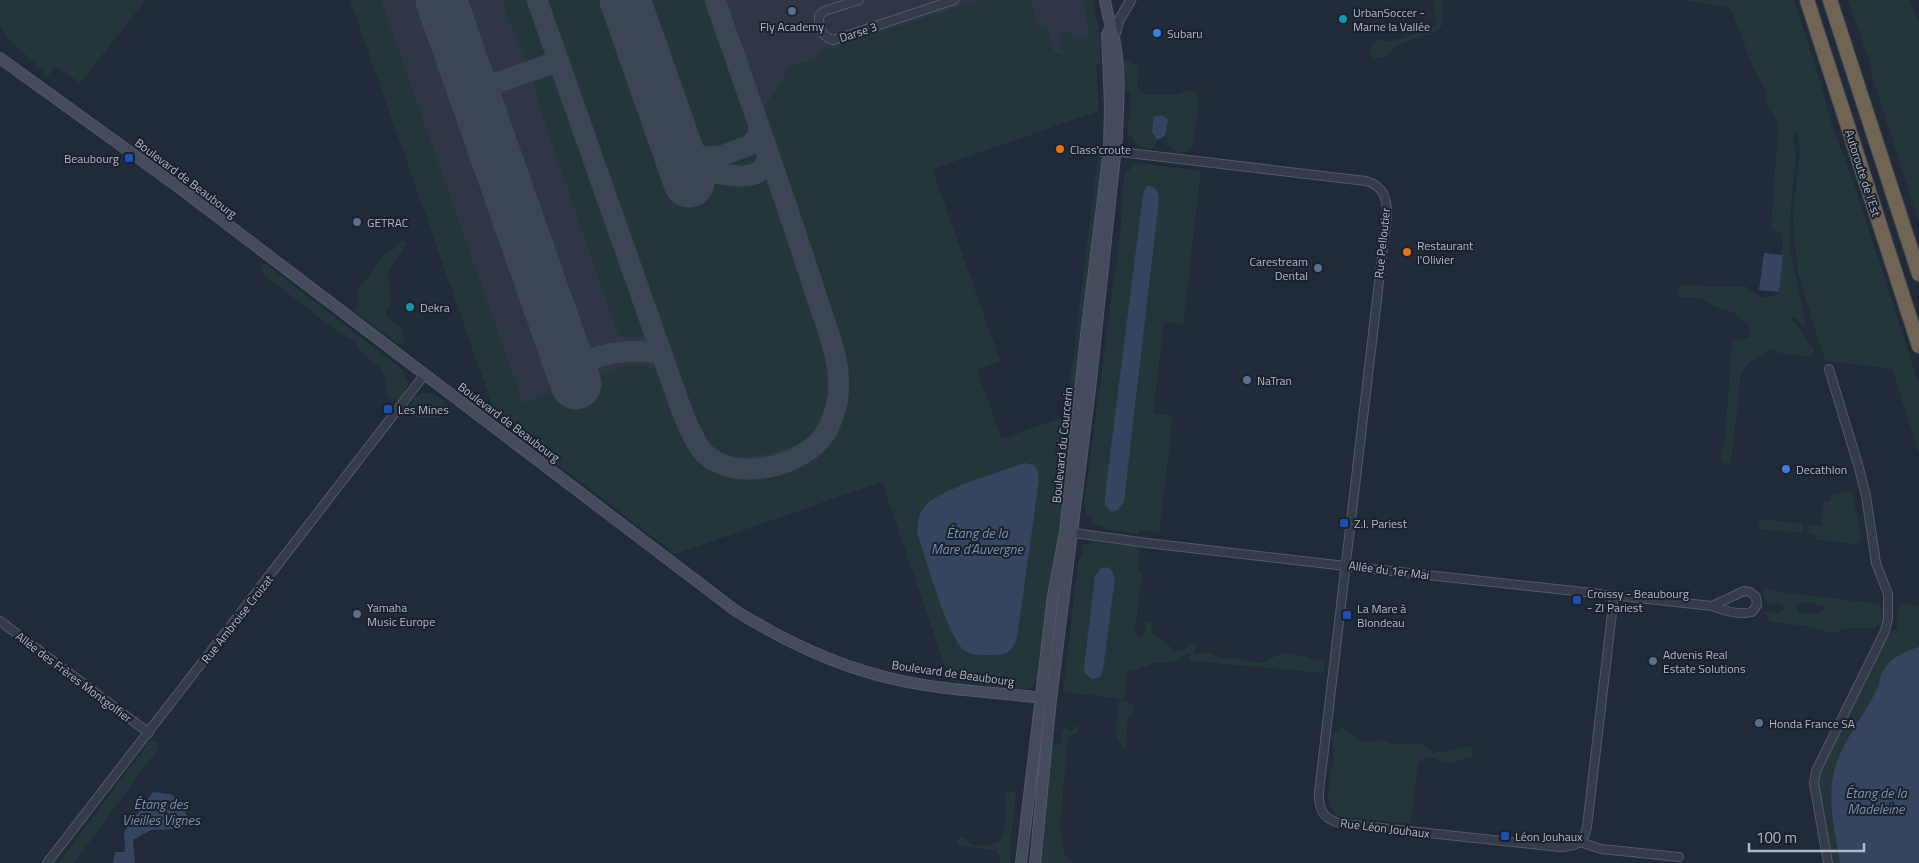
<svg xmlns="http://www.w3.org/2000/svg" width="1919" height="863" font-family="'Titillium Web',sans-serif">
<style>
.airport{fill:#2f3746}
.green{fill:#23363a;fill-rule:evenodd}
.water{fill:#354560}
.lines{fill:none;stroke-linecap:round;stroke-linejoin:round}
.taxiway{stroke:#3c4554;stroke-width:21}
.runway{stroke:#3c4554;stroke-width:51}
.minor-casing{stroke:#525a67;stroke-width:10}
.tertiary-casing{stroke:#525a67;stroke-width:11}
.secondary-casing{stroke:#525a67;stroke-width:12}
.motorway-casing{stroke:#3f4754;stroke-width:16}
.minor{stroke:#353c49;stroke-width:8}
.tertiary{stroke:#353c49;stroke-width:9}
.secondary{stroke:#434b5c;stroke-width:10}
.motorway{stroke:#6f6552;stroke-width:14}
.service-dot{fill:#5c6f8a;stroke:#1a222e;stroke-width:2}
.culture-dot{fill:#0f9aa8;stroke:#1a222e;stroke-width:2}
.shop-dot{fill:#3f7fe0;stroke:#1a222e;stroke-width:2}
.food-dot{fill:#e8710a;stroke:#1a222e;stroke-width:2}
.transit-dot{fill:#1a4fb4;stroke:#1a222e;stroke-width:2}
.labels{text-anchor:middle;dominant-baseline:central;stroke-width:4;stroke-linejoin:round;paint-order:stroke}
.poi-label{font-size:12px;fill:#afb7c5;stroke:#1a222e;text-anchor:start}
.street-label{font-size:12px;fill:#afb7c5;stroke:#1a222e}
.water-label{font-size:14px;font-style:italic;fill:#778dad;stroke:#1a222e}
</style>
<rect width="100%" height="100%" fill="#212a39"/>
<path class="airport" d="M 351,0 L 1087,0 L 1097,73 L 1098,111 L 932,169 L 1000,361 L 977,370 L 1001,439 L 675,554 L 489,412 L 492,404 Z"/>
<path class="green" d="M 0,0 L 146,0 L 80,83 L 55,66 L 48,76 L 8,38 L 0,27 Z
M 350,0 L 381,0 L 523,403 L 630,365 L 642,365 L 657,370 C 668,403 679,444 707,467 C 723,480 742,481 761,479 C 813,474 854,427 849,374 C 849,366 846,359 844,352 L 760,114 L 791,66 L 818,58 L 819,52 L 980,0 L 1031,0 L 1039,28 L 1046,27 L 1054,52 L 1071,55 L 1061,49 L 1059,41 L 1061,34 L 1067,30 C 1073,39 1078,40 1088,39 L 1089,29 L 1083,0 L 1093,0 L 1101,42 L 1100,63 L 1096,65 L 1098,111 L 932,169 L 1000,361 L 977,370 L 1001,439 L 1066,416 L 1098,154 L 1102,155 L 1103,159 L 1063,521 L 1046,606 L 1038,679 C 1032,689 1028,689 1018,689 L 950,681 L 882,482 L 675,554 L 489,412 L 492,404 Z
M 502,0 L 527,0 L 545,54 L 528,61 L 514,34 Z
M 545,0 L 613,0 L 679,186 L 710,176 L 736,181 L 744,180 L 770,172 L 774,183 L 772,184 C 784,223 796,262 808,300 C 815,324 825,349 828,374 C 830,390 830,411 820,425 C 807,446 780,451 758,456 C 722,463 708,445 691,418 Z
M 637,0 L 710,0 L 753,122 C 754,127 754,132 750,137 C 743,147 712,154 701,150 C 693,148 688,141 684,134 Z
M 1435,0 L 1442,0 L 1443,23 L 1439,30 L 1396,46 L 1386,57 L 1373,58 L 1370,49 L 1376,40 L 1394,41 L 1436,26 C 1438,17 1432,9 1435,0 Z
M 1682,0 L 1794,0 L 1824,94 L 1832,126 L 1852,178 L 1919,384 L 1919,453 L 1892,369 L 1825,361 L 1798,273 L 1794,236 L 1793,214 L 1800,154 L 1798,131 L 1793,135 L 1796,156 L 1790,220 L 1790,252 L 1805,318 L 1805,328 L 1795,317 L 1791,318 L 1815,350 L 1810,357 L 1780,353 L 1770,349 L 1748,363 L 1741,374 L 1731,463 L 1724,463 L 1720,457 L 1725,438 L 1732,342 L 1740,339 L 1748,338 L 1751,334 L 1747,323 L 1733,312 L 1715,307 L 1700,298 L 1681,297 L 1678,294 L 1680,286 L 1686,285 L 1727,287 L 1745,286 L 1761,297 L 1771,297 L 1779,292 L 1783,238 L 1783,234 L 1773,230 L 1771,226 L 1777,142 L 1779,134 L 1775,117 L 1769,110 L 1766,103 L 1767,93 L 1752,65 L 1732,11 L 1725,7 Z
M 1848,0 L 1910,0 L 1919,24 L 1919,221 L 1870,71 L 1872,69 Z
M 1127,61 L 1138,66 L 1137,88 L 1144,94 L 1174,95 L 1185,91 L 1195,91 L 1199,103 L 1192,147 C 1181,158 1168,152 1166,137 C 1165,132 1167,126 1168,121 L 1152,132 L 1157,140 L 1154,148 C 1150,149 1139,148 1136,144 C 1133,140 1134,137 1128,134 L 1127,130 L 1131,111 L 1131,93 L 1122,89 L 1121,62 Z
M 553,75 L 647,336 L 619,337 L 537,100 L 534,82 Z
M 749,151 L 758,152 L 761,156 C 758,178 718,172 705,164 Z
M 1139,163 L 1201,171 L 1183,324 L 1164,322 L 1153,413 L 1173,416 L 1159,532 L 1139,530 L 1138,534 C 1118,531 1086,530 1084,504 L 1120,235 L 1124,176 L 1134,164 Z
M 402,240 L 405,242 L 405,246 L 388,272 L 391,300 L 386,313 L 387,317 L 402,328 L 404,340 L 403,344 L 397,343 L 356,313 L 355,309 L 359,305 L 357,292 L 361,286 L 386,253 L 396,247 Z
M 266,264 L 402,369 L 409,383 L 402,397 L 395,402 L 388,398 L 384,376 L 380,368 L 359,350 L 355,342 L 339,333 L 263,274 L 259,265 Z
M 422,392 L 435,395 L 443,400 L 446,414 L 441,417 L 417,418 L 411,412 L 410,407 L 415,397 Z
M 1852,491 L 1861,539 L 1856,544 L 1815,540 L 1815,534 L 1808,533 L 1809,525 L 1821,526 L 1824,501 L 1830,502 L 1831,495 Z
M 1760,519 L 1803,524 L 1802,533 L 1758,529 Z
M 1093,542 L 1140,547 L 1138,571 L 1140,571 L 1142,576 L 1135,630 L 1136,636 L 1141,637 L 1145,631 L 1147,622 L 1151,622 L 1151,631 L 1174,650 L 1183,650 L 1192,644 L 1195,645 L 1195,654 L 1208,652 L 1221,658 L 1237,658 L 1260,663 L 1268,661 L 1277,655 L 1286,653 L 1308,657 L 1313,661 L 1325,659 L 1324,673 L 1191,661 L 1189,655 L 1187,654 L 1174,662 L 1154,663 L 1138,670 L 1127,672 L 1124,699 L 1063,692 L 1078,562 L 1083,551 L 1083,545 Z
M 1765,588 L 1774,591 L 1879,604 L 1883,611 L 1881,622 L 1875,627 L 1867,628 L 1848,628 L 1832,633 L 1806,626 L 1770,622 L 1764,612 L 1780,613 L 1784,609 L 1782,605 L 1767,603 L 1763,597 L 1762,590 ZM 1809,602 L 1825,607 L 1825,610 L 1813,614 L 1798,613 L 1796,604 Z
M 1906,604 L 1919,607 L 1919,863 L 1832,863 L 1818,782 L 1819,774 L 1886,638 L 1893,629 L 1897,630 L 1898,610 L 1901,606 Z
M 1119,701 L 1126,701 L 1133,706 L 1133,713 C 1130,716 1129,716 1128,720 C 1127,723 1126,747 1127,751 C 1118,745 1116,733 1115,722 L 1118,719 L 1117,707 Z
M 1077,726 L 1080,727 L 1078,732 L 1068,738 L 1060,825 L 1065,856 L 1074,863 L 1041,863 L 1040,854 L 1053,745 L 1061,743 L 1062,731 L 1067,727 L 1070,731 Z
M 1341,727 L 1364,742 L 1381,740 L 1392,744 L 1421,744 L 1434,753 C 1440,750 1445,753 1451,751 C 1458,749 1464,747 1471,746 L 1474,752 L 1472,757 L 1456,761 L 1455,763 C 1451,762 1445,763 1442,761 C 1433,758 1427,755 1418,763 L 1411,824 L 1341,817 C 1318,807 1333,773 1334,755 C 1334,748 1331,742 1331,735 Z
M 154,740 L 157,743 L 157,750 L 74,863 L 58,863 L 150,741 Z
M 1005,791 L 1016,792 L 1010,850 L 1010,863 L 1001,863 L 999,854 L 996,850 L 961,846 L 958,844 L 958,840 L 961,837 C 966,838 967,841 971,844 C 979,849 992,844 1000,841 C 1007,828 1007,808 1004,794 Z"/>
<path class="water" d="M 1162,115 L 1168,120 L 1165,136 L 1157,140 L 1152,132 L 1154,117 Z
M 1147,186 L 1152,186 L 1158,192 L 1159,199 L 1124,501 L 1118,510 L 1112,512 L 1105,505 L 1105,495 L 1143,194 Z
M 1764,253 L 1783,255 L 1779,292 L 1759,290 Z
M 1024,463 L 1034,465 L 1038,471 L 1039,480 L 1017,638 C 1012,653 1007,655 991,655 C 983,655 972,656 965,651 C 948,639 925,556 917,532 C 918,525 918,516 922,510 C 934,490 1001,472 1024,463 Z
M 1107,567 L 1112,571 L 1115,578 L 1103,670 L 1100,677 L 1092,679 L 1085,674 L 1084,667 L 1095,576 L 1100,569 Z
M 1919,647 L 1919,863 L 1840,863 C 1836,837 1829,810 1832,783 C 1836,747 1863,719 1878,687 C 1880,681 1880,674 1884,669 C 1892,657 1906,651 1919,647 Z
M 153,792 L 170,794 L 183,802 L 187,817 L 182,829 L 151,830 L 133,840 L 135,863 L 113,863 L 115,852 L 125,852 L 124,832 Z"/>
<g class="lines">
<path class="taxiway" d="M 537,0 L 683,414 C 689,428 695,443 705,454 C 735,482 797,468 822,438 C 829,429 833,418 836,407 C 845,372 830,337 819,304 C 812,283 805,261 798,240 C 771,159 743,80 715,0
M 473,91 L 559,61
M 666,119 L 679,145 L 694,154 L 707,157 L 721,156 L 750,145 L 758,136 L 759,125
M 683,166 C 706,169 772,195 767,149
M 570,366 C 606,353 621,349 660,353"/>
<path class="runway" d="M 441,0 L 576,384
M 625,0 L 689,182"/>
<g class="minor-casing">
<path id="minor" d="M 859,0 L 824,11 L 819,16 C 819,28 821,36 833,40 L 954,0
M 1112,151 L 1366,181 C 1383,186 1387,197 1387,214 L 1319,792 C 1318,810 1324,821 1344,824 L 1559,847 C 1575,847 1583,844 1587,827 L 1614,596
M 1067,532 L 1147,543 L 1372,569 L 1712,606
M 1744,591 L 1750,592 L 1756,597 L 1757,605 L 1752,612 C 1739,615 1724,611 1712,606 Z
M 0,621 L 149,733
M 1580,842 L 1601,849 L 1679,857
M 47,863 L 425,374
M 1828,863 L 1814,783 L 1816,771 L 1885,631 L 1888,619 L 1888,594 L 1876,563 L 1866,496 L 1859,468 L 1829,369"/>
</g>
<g class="tertiary-casing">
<path id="tertiary" d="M 1114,38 L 1119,20 L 1131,0"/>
</g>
<g class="secondary-casing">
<path id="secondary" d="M 0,58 L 177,186 L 736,611 C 783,640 835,665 889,678 C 942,691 998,692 1051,699
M 1021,863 L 1053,596 L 1065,532 L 1086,336 L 1109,150 L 1110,105 L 1107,35 L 1110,28
M 1035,863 L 1051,699 L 1090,389 L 1117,137 C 1118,105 1121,70 1114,38 C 1111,26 1107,13 1105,0"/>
</g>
<g class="motorway-casing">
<path id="motorway" d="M 1807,0 L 1919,346
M 1830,0 L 1919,274"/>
</g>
<use href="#minor" class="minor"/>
<use href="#tertiary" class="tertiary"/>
<use href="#secondary" class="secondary"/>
<use href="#motorway" class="motorway"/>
</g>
<g class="service-dot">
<circle cx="792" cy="11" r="5"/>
<circle cx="357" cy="222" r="5"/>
<circle cx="1318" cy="268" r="5"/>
<circle cx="1247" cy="380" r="5"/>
<circle cx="357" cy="614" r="5"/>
<circle cx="1653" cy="661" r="5"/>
<circle cx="1759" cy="723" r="5"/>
</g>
<g class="culture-dot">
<circle cx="1343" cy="19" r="5"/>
<circle cx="410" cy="307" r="5"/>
</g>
<g class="shop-dot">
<circle cx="1157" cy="33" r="5"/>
<circle cx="1786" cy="469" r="5"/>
</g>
<g class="food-dot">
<circle cx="1060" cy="149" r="5"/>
<circle cx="1407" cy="252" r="5"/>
</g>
<g class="transit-dot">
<rect x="124" y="153" width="10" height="10" rx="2.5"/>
<rect x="383" y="404" width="10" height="10" rx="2.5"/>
<rect x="1339" y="518" width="10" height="10" rx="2.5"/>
<rect x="1572" y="595" width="10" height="10" rx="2.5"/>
<rect x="1342" y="610" width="10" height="10" rx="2.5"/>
<rect x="1500" y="831" width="10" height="10" rx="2.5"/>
</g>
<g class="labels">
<g class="poi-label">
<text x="1353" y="12">UrbanSoccer -<tspan x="1353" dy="14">Marne la Vallée</tspan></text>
<text x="792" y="26" text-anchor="middle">Fly Academy</text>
<text x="1167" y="33">Subaru</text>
<text x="1070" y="149">Class'croute</text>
<text x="119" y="158" text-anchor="end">Beaubourg</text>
<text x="367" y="222">GETRAC</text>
<text x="1417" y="245">Restaurant<tspan x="1417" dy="14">l'Olivier</tspan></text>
<text x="1308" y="261" text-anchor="end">Carestream<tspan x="1308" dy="14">Dental</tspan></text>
<text x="420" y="307">Dekra</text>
<text x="1257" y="380">NaTran</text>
<text x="398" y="409">Les Mines</text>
<text x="1796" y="469">Decathlon</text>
<text x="1354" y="523">Z.I. Pariest</text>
<text x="1587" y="593">Croissy - Beaubourg<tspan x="1587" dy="14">- ZI Pariest</tspan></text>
<text x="367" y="607">Yamaha<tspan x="367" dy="14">Music Europe</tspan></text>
<text x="1357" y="608">La Mare à<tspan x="1357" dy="14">Blondeau</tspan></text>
<text x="1663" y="654">Advenis Real<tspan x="1663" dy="14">Estate Solutions</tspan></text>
<text x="1769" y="723">Honda France SA</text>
<text x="1515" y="836">Léon Jouhaux</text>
</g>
<g class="street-label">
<text transform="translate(858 32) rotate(-18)">Darse 3</text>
<text transform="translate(1863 173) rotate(72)">Autoroute de l’Est</text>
<text transform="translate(186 178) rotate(37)">Boulevard de Beaubourg</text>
<text transform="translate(1382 243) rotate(-84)">Rue Pelloutier</text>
<text transform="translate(509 422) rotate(37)">Boulevard de Beaubourg</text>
<text transform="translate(1062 445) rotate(-84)">Boulevard du Courcerin</text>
<text transform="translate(1389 570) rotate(7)">Allée du 1er Mai</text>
<text transform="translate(237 619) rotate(-52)">Rue Ambroise Croizat</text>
<text transform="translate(953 673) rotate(8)">Boulevard de Beaubourg</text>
<text transform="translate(74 677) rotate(37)">Allée des Frères Montgolfier</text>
<text transform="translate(1385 828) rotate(7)">Rue Léon Jouhaux</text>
</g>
<g class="water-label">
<text x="977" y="532">Étang de la<tspan x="977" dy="16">Mare d’Auvergne</tspan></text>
<text x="1876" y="792">Étang de la<tspan x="1876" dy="16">Madeleine</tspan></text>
<text x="161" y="803">Étang des<tspan x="161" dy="16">Vieilles Vignes</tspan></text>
</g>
</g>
<path d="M1749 843v8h115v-8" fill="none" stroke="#afb7c5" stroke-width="2.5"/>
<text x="1756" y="843" font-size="15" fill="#afb7c5" stroke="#1a222e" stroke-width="4" paint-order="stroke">100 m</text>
</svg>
